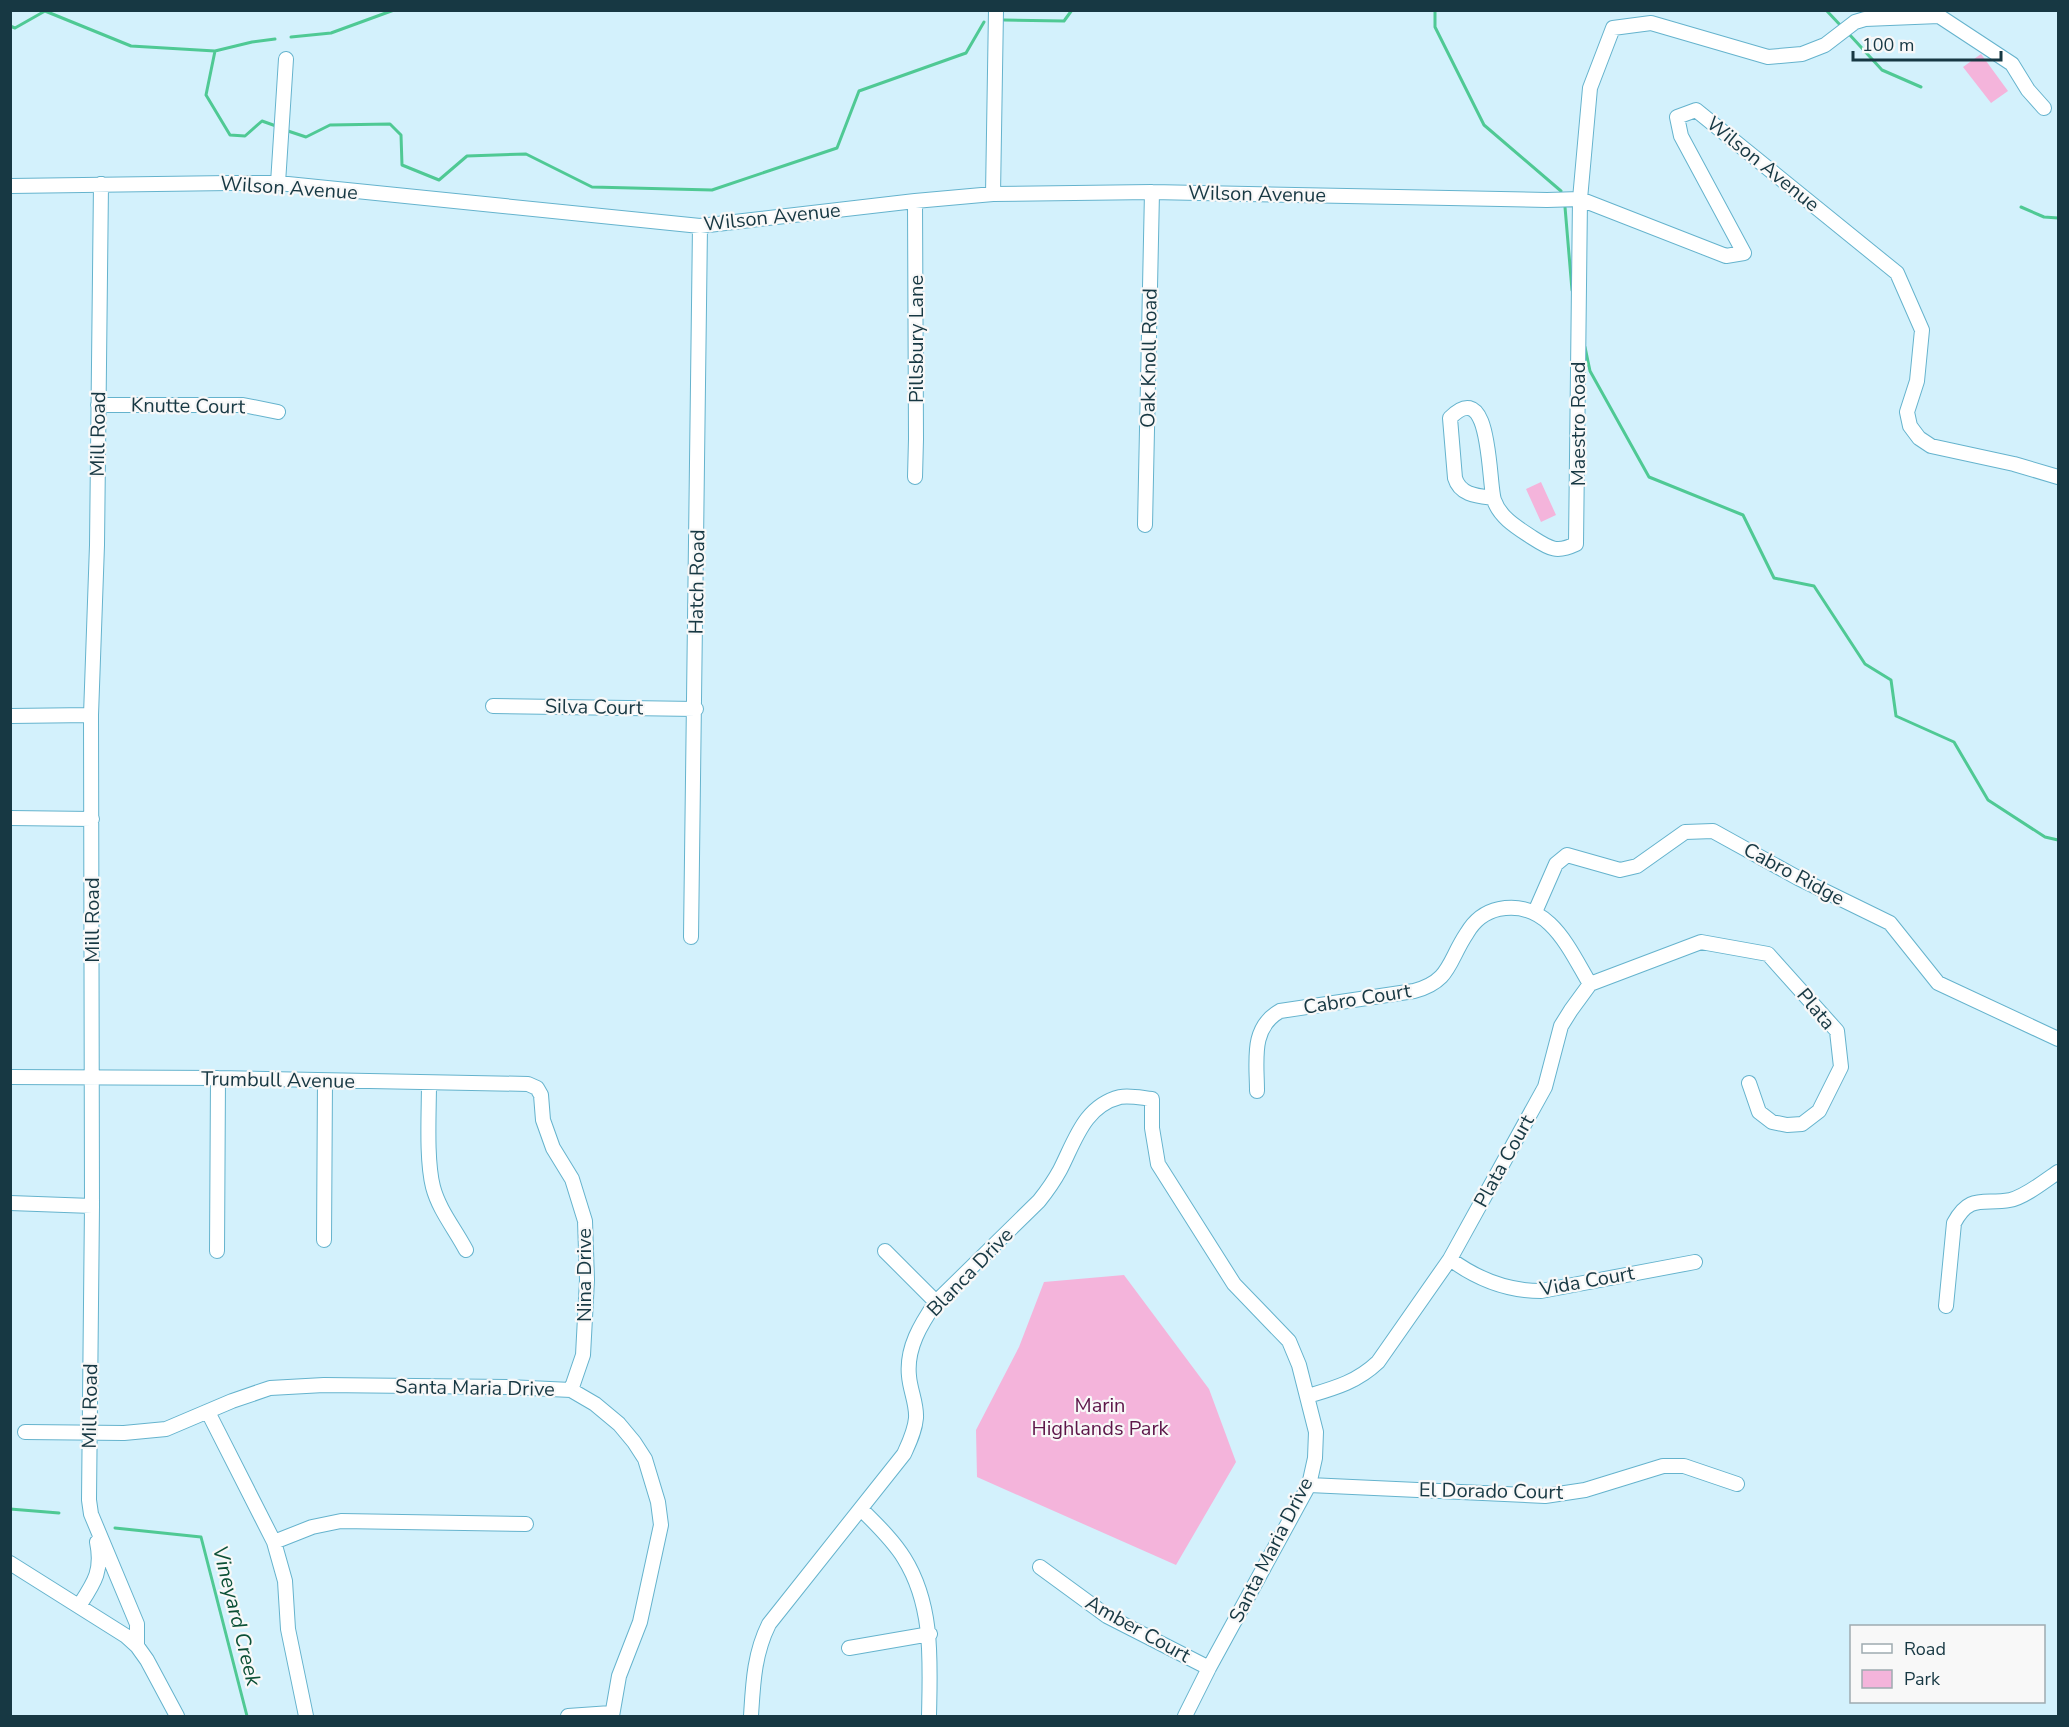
<svg xmlns="http://www.w3.org/2000/svg" width="2069" height="1727" font-family="'Nunito Sans',sans-serif">
<style>
.green{fill:#f4b4db}
.lines{fill:none;stroke-linecap:round;stroke-linejoin:round}
.stream{stroke:#4fc994;stroke-width:3}
.minor-casing{stroke:#65b3cd;stroke-width:16}
.minor{stroke:#fff;stroke-width:14}
.labels{text-anchor:middle;dominant-baseline:central;stroke-width:4.5;stroke-linejoin:round;paint-order:stroke}
.street-label{font-size:20px;fill:#173843;stroke:#f8f8f8}
.park-label{font-size:20px;fill:#5d1649;stroke:#f8f8f8}
.water-label{font-size:21px;font-style:italic;fill:#0b5036;stroke:#f8f8f8}
</style>
<rect width="100%" height="100%" fill="#d3f1fc"/>
<path class="green" d="M 1981,54 L 2008,91 L 1991,103 L 1963,67 Z
M 1541,482 L 1556,515 L 1541,522 L 1526,489 Z
M 1124,1275 L 1209,1389 L 1236,1462 L 1176,1565 L 977,1477 L 976,1430 L 1019,1347 L 1044,1282 Z"/>
<g class="lines">
<path class="stream" d="M 1435,10 L 1435,27 L 1484,125 L 1561,191
M 1826,10 L 1842,27
M 1004,20 L 1064,21 L 1072,10
M 10,26 L 15,28 L 45,11 L 131,46 L 215,51 L 206,95 L 230,135 L 245,136 L 262,121 L 276,126
M 1849,34 L 1882,70 L 1921,87
M 291,37 L 331,33 L 394,10
M 215,51 L 252,42 L 275,39
M 285,130 L 306,137 L 330,125 L 390,124 L 401,135 L 402,165 L 439,180 L 467,156 L 526,154 L 592,187 L 712,190 L 837,148 L 859,91 L 966,53 L 984,22
M 1565,207 L 1572,290
M 2021,207 L 2044,217 L 2058,218
M 1585,347 L 1590,371 L 1649,477 L 1743,515 L 1774,578 L 1814,586 L 1865,664 L 1891,680 L 1896,716 L 1954,742 L 1988,800 L 2045,837 L 2058,840
M 10,1509 L 59,1513
M 115,1528 L 201,1537 L 247,1716"/>
<g class="minor-casing">
<path id="minor" d="M 278,183 L 286,59
M 101,184 L 97,545 L 91,715 L 92,1206 L 89,1500 L 91,1514 L 137,1624 L 137,1646
M 10,186 L 230,183 L 278,183 L 700,226 L 915,201 L 993,194 L 1152,192 L 1547,200 L 1580,199 L 1726,256 L 1744,253 L 1681,136 L 1677,117 L 1696,110 L 1897,273 L 1922,330 L 1917,381 L 1907,412 L 1910,426 L 1919,438 L 1931,446 L 2014,464 L 2058,477
M 993,194 L 996,10
M 915,201 L 916,439 L 915,477
M 98,405 L 243,405 L 278,412
M 1493,498 C 1477,496 1460,495 1455,478 L 1450,418 C 1492,375 1488,482 1494,500 C 1500,518 1518,528 1533,538 C 1550,549 1557,553 1576,544 L 1580,199 L 1590,88 L 1613,28 L 1651,23 L 1768,57 L 1802,54 L 1825,45 L 1855,22 L 1865,19 L 1939,16 L 2012,64 L 2028,90 L 2044,108
M 1145,525 L 1152,192
M 493,706 L 696,709
M 10,716 L 91,715
M 10,818 L 92,819
M 1535,912 L 1556,864 L 1567,855 L 1620,870 L 1637,866 L 1685,832 L 1713,831 L 1798,878 L 1890,923 L 1938,983 L 2058,1039
M 691,937 L 700,226
M 10,1077 L 218,1078 L 528,1084 L 537,1088 L 541,1095 L 543,1120 L 553,1148 L 572,1179 L 585,1221 L 587,1280 L 583,1355 L 571,1390
M 429,1083 C 429,1113 426,1159 433,1187 C 439,1210 455,1229 466,1250
M 1257,1091 C 1257,1061 1250,1028 1280,1011 L 1414,991 C 1451,981 1448,961 1467,933 C 1474,921 1485,912 1499,909 C 1549,899 1569,949 1590,984
M 10,1203 L 92,1206
M 324,1240 L 325,1081
M 217,1251 L 218,1078
M 885,1251 L 936,1302
M 1450,1259 C 1477,1279 1506,1291 1541,1291 L 1695,1262
M 1946,1306 L 1954,1223 C 1970,1193 1984,1205 2010,1200 C 2025,1197 2046,1180 2058,1172
M 1308,1396 C 1335,1388 1357,1382 1378,1362 L 1450,1259 L 1545,1087 L 1561,1026 L 1571,1010 L 1590,984 L 1701,942 L 1768,954 L 1837,1031 L 1841,1067 L 1819,1111 L 1802,1124 L 1787,1125 L 1772,1122 L 1759,1112 L 1749,1083
M 208,1412 L 274,1542 L 285,1581 L 288,1629 L 306,1716
M 25,1432 L 124,1433 L 166,1429 L 232,1401 L 270,1388 L 324,1385 L 507,1387 L 571,1390 L 595,1404 L 619,1424 L 634,1442 L 645,1459 L 658,1502 L 661,1525 L 640,1622 L 619,1676 L 612,1716
M 1309,1485 L 1545,1496 L 1585,1490 L 1663,1466 L 1684,1466 L 1737,1484
M 861,1509 C 876,1524 893,1540 904,1558 C 934,1606 930,1662 929,1716
M 274,1542 L 312,1527 L 341,1521 L 526,1524
M 10,1563 L 126,1636 L 137,1646 L 147,1660 L 177,1716
M 1040,1567 L 1107,1616 L 1209,1668
M 79,1606 C 94,1583 103,1571 97,1542
M 849,1648 L 930,1634
M 568,1716 L 611,1713
M 751,1716 C 753,1684 754,1654 769,1624 L 904,1454 C 909,1443 915,1431 916,1418 C 917,1404 910,1390 909,1376 C 906,1348 921,1324 936,1302 L 1039,1201 C 1047,1191 1054,1181 1060,1170 C 1075,1141 1084,1106 1120,1097 C 1130,1095 1142,1098 1152,1099 L 1152,1128 L 1158,1164 L 1234,1284 L 1289,1341 L 1299,1365 L 1316,1432 L 1315,1458 L 1309,1485 L 1209,1668 L 1185,1716"/>
</g>
<use href="#minor" class="minor"/>
</g>
<g class="labels">
<g class="street-label">
<text transform="translate(1763 164) rotate(39)">Wilson Avenue</text>
<text transform="translate(289 188) rotate(4)">Wilson Avenue</text>
<text transform="translate(1257 194) rotate(1)">Wilson Avenue</text>
<text transform="translate(772 217) rotate(-6)">Wilson Avenue</text>
<text transform="translate(916 339) rotate(-90)">Pillsbury Lane</text>
<text transform="translate(1149 358) rotate(-89)">Oak Knoll Road</text>
<text transform="translate(188 406) rotate(1)">Knutte Court</text>
<text transform="translate(1578 424) rotate(-90)">Maestro Road</text>
<text transform="translate(98 434) rotate(-89)">Mill Road</text>
<text transform="translate(697 582) rotate(-89)">Hatch Road</text>
<text transform="translate(594 707) rotate(1)">Silva Court</text>
<text transform="translate(1794 874) rotate(28)">Cabro Ridge</text>
<text transform="translate(92 920) rotate(-90)">Mill Road</text>
<text transform="translate(1357 999) rotate(-9)">Cabro Court</text>
<text transform="translate(1816 1009) rotate(50)">Plata</text>
<text transform="translate(278 1080) rotate(1)">Trumbull Avenue</text>
<text transform="translate(1504 1161) rotate(-61)">Plata Court</text>
<text transform="translate(970 1272) rotate(-46)">Blanca Drive</text>
<text transform="translate(584 1275) rotate(-90)">Nina Drive</text>
<text transform="translate(1587 1281) rotate(-10)">Vida Court</text>
<text transform="translate(475 1388) rotate(1)">Santa Maria Drive</text>
<text transform="translate(90 1406) rotate(-89)">Mill Road</text>
<text transform="translate(1491 1491) rotate(1)">El Dorado Court</text>
<text transform="translate(1271 1550) rotate(-63)">Santa Maria Drive</text>
<text transform="translate(1138 1629) rotate(29)">Amber Court</text>
</g>
<g class="park-label">
<text x="1100" y="1405">Marin<tspan x="1100" dy="23">Highlands Park</tspan></text>
</g>
<g class="water-label">
<text transform="translate(237 1616) rotate(76)">Vineyard Creek</text>
</g>
</g>
<rect width="2069" height="1727" fill="none" stroke="#173843" stroke-width="24"/>
<rect x="1850" y="1625" width="195" height="78" fill="#f8f8f8" stroke="#9eabb0" stroke-width="1.5"/>
<rect x="1862" y="1644" width="30" height="9" fill="#ffffff" stroke="#9eabb0" stroke-width="1.5"/>
<text x="1904" y="1655" font-size="18" fill="#173843">Road</text>
<rect x="1862" y="1670" width="30" height="18" fill="#f4b4db" stroke="#9eabb0" stroke-width="1.5"/>
<text x="1904" y="1685" font-size="18" fill="#173843">Park</text>
<path d="M1853 51v9h148v-9" fill="none" stroke="#173843" stroke-width="3"/>
<text x="1862" y="51" font-size="18" fill="#173843" stroke="#f8f8f8" stroke-width="4.5" paint-order="stroke">100 m</text>
</svg>
